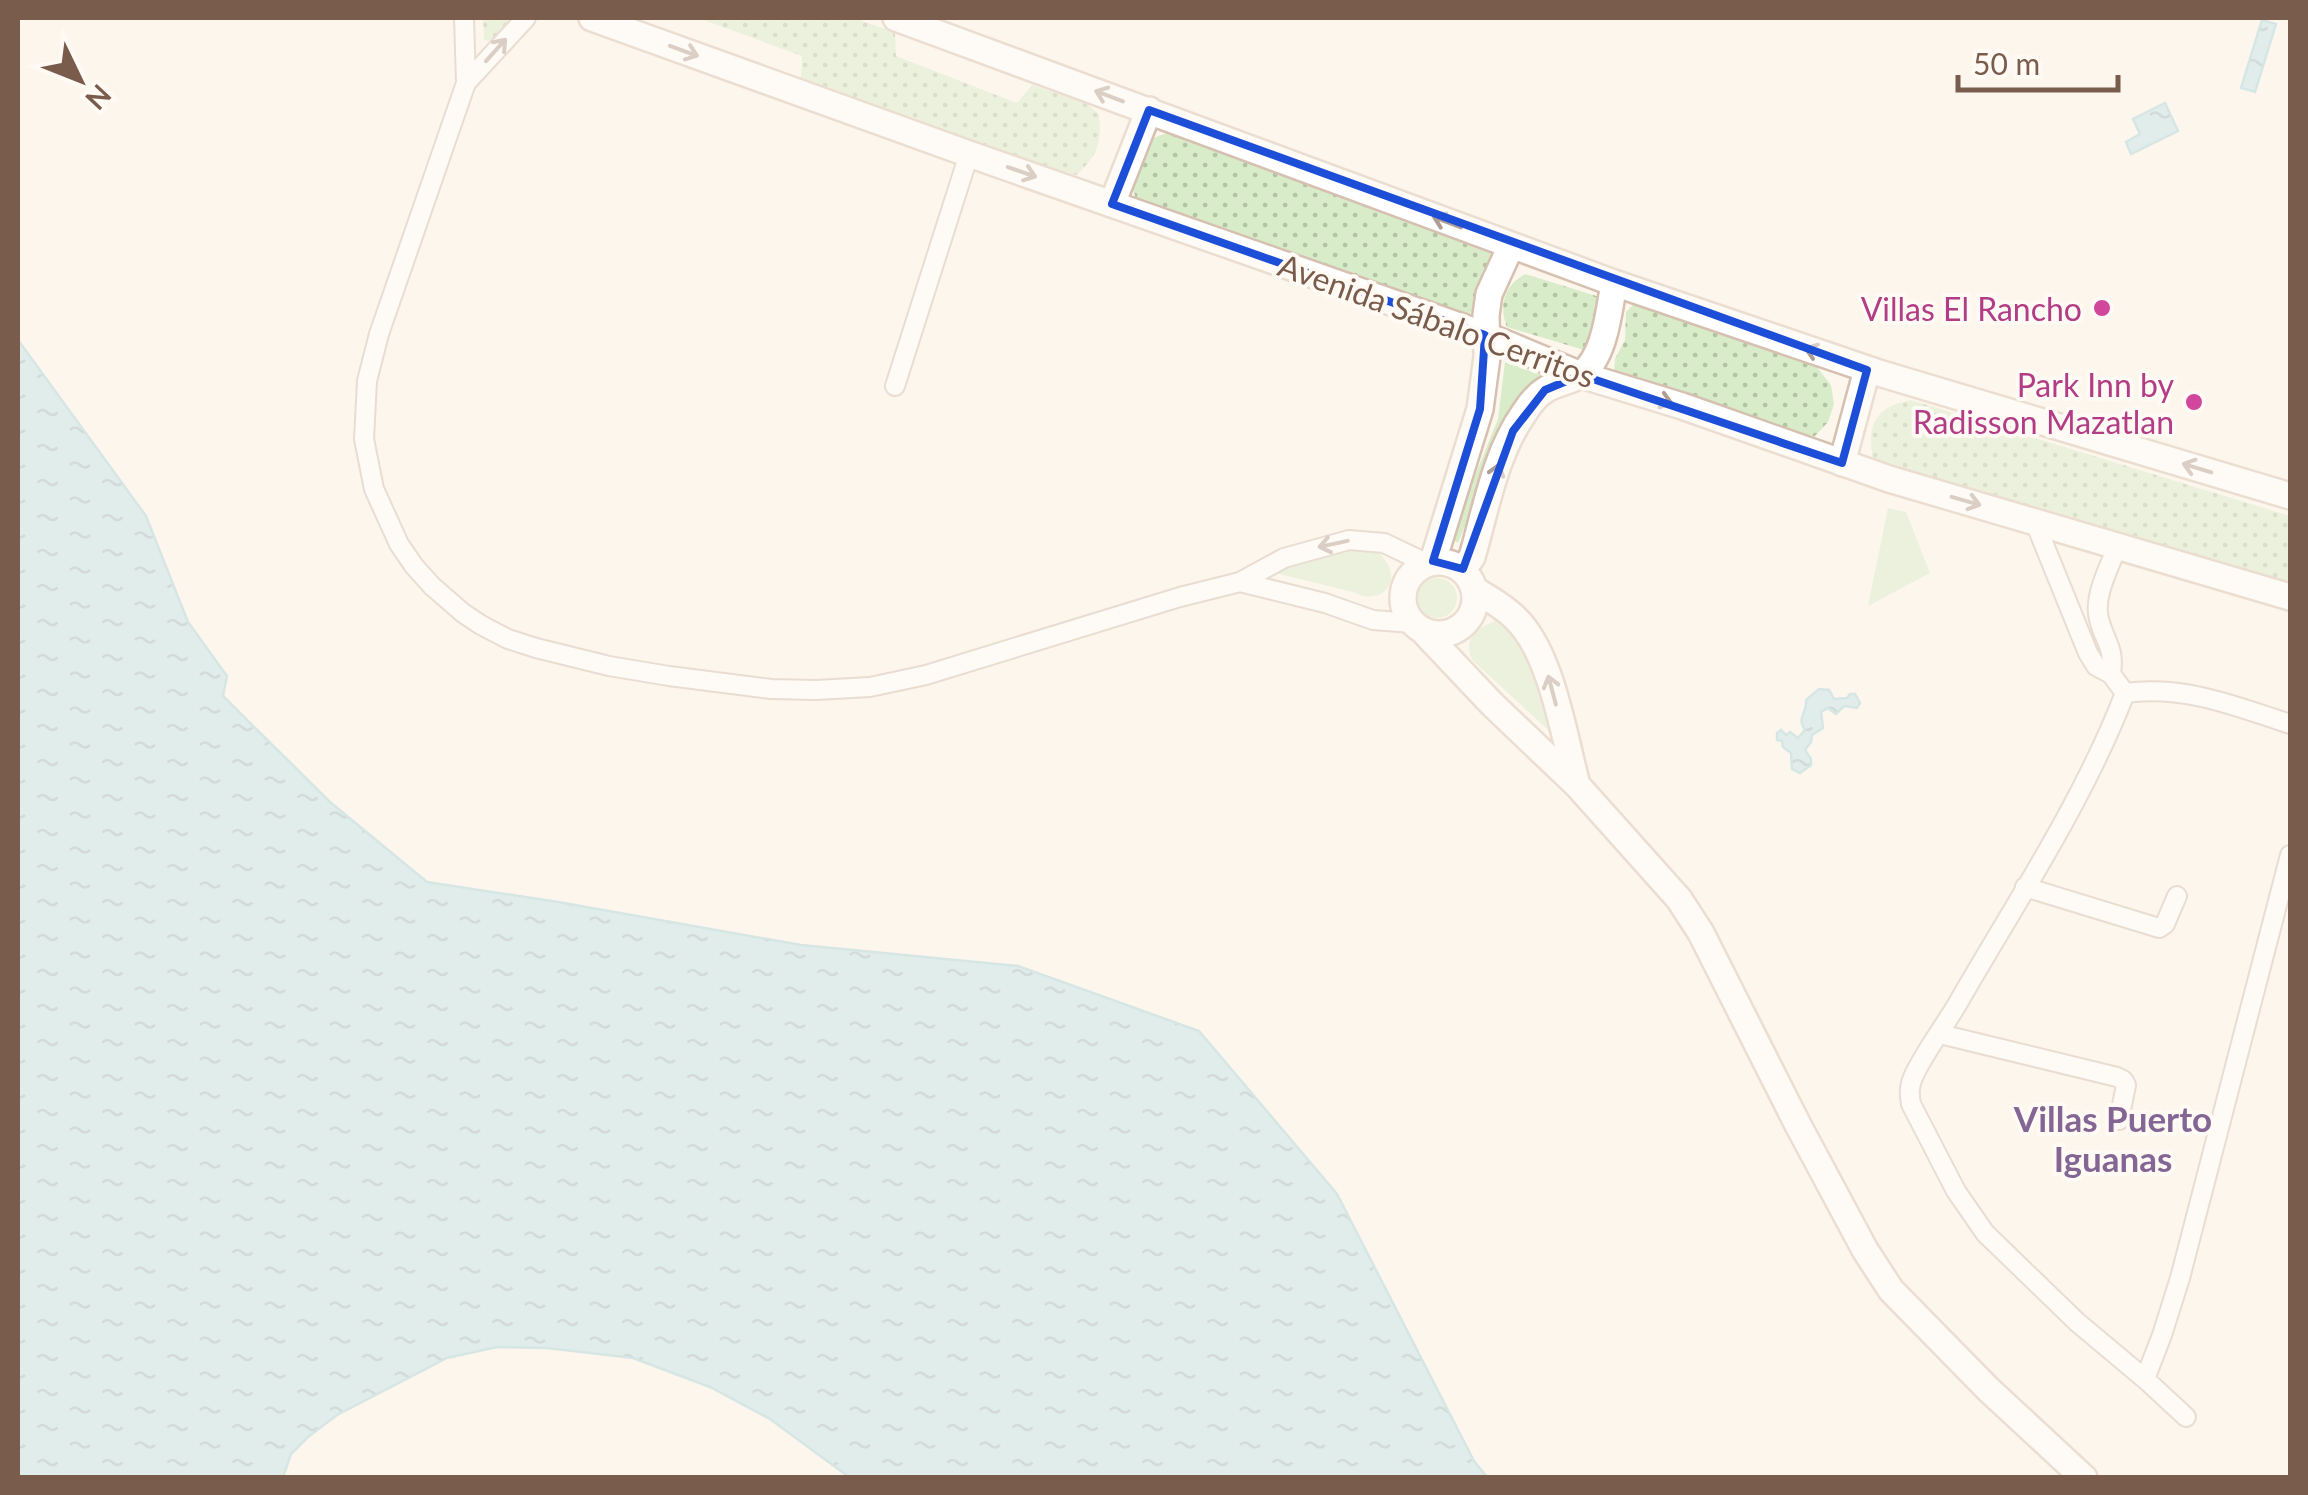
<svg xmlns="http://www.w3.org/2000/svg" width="2308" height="1495" font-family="Lato,sans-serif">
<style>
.green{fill:#d8ecc9}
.garden{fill:url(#garden-dots)}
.water{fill:url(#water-ripples);stroke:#a5d3da;stroke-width:2.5}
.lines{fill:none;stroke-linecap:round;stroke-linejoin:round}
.street-casing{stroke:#d1beb0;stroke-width:22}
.secondary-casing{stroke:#d6c0b0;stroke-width:30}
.street{stroke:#fff;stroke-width:18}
.secondary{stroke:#fff;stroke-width:25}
.oneway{stroke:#af9d94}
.marked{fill:none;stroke:#1d4ed8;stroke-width:8;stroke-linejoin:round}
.hotel-dot{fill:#d1479c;stroke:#fffaf3;stroke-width:4}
.labels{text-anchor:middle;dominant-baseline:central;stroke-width:8;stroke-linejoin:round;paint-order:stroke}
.hotel-label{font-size:32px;fill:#b23c85;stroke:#fffaf3;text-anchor:end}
.street-label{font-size:32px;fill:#7a5c4d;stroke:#fffaf3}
.neighbourhood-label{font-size:35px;font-weight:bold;fill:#846695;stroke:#fffaf3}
</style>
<defs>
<pattern id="garden-dots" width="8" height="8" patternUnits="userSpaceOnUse" patternTransform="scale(2.5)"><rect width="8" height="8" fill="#d8ecc9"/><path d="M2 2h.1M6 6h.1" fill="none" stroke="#b4c2a5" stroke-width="1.8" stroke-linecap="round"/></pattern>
<pattern id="water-ripples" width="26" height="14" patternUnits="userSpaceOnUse" patternTransform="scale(2.5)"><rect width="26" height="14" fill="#bfe3e8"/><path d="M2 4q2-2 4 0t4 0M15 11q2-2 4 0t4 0" fill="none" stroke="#a0bbbe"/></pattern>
</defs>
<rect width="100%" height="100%" fill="#fdf6ec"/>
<path class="green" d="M 1505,362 L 1542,375 L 1509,418 L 1458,543 L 1450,538 L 1498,419 Z
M 1888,508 L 1906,512 L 1930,573 L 1868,606 Z
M 1368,546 C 1411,569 1387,610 1353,592 L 1275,573 C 1305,562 1336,548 1368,546 Z
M1417 598a20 20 0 1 1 40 0a20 20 0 1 1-40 0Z
M 1495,621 C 1535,628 1548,706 1558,739 L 1472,660 C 1463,639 1476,629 1495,621 Z"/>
<path class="garden" d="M 483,18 L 510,18 L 493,42 L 484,40 Z
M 698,18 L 853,18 L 895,32 L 896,56 L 1017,103 L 1032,85 L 1087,104 L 1099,114 C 1102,143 1098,154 1077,175 L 1054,170 L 801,79 L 802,56 Z
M 1168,133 L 1492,250 C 1495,272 1483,303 1466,317 L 1148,206 L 1136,199 L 1127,171 C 1138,151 1144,139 1168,133 Z
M 1525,274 L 1603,298 L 1587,351 L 1507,327 C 1498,305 1505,285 1525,274 Z
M 1635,303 L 1816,366 L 1831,385 L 1834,404 L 1828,422 L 1815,436 L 1799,441 L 1614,373 L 1615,359 L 1625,340 L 1626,312 Z
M 1911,400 L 2290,516 L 2290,589 L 1874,465 C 1870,446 1867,421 1886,409 C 1893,404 1904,402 1911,400 Z"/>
<path class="water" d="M 2262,20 L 2276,24 L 2255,92 L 2241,88 Z
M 2165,103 L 2178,131 L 2131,154 L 2126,142 L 2140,134 L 2133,119 Z
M 18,340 L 146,516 L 188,622 L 227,676 L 223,696 L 330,802 L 427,882 L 558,902 L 801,945 L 1018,966 L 1199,1031 L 1337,1194 L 1474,1461 L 1487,1477 L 849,1477 L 770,1419 L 710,1387 L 633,1358 L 547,1348 L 497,1347 L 447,1358 L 337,1415 L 308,1437 L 291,1454 L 283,1477 L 18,1477 Z
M 1819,689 L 1829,690 L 1834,699 L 1847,698 L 1850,694 L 1855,694 L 1860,703 L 1857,708 L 1844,706 L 1836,714 L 1828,708 L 1821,712 L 1823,728 L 1812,735 L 1811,742 L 1805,750 L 1811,759 L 1811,765 L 1800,773 L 1792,769 L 1791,753 L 1783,747 L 1782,741 L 1777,740 L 1777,733 L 1781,730 L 1786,735 L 1790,732 L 1798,738 L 1805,730 C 1796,717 1808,712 1806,700 Z"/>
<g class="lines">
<g class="street-casing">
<path id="street" d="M 464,18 L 466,83 L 379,334 L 367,381 L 364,439 L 374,489 L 399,544 L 414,566 L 432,586 L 463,613 L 481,625 L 508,639 L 536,648 L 609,666 L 669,676 L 771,689 L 816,690 L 870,687 L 926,675 L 1180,597 L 1240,582 L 1284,558 L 1349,540 L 1384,543 L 1426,563
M 466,83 L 526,18
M 895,386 L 969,154
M 2034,520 L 2088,653 L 2096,666 L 2111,674 L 2125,693
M 1240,582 L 1325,603 L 1373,620 L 1412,623
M 2111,674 C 2115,647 2105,643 2099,619 C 2093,597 2109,568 2117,547
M 2125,693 C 2084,800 2015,904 1958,1003 C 1944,1027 1926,1050 1914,1075 C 1909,1086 1909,1093 1911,1104 L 1956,1191 L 1985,1233 L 2077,1322 L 2145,1379 L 2186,1417
M 2125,693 C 2185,685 2235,706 2290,724
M 2025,887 L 2159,928 L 2165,924 L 2177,896
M 1940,1034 L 2117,1077 L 2123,1080 L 2126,1085 L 2119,1120
M 2145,1379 L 2162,1335 L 2180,1278 L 2290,855"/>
</g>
<g class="secondary-casing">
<path id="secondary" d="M 592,18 L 969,154 L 1485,335 L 1581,375 L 1682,406 L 1889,479 L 2290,597
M 896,18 L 1614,283 L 1879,373 L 2290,496
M 1112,204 L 1149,110
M 1842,463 L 1867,370
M 1433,561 L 1480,409 L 1487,357 L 1486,315 L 1489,294 L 1511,246
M1403 598a36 36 0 1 1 72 0a36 36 0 1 1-72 0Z
M 1463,569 L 1472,557 C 1486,509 1495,454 1524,413 C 1529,405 1537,395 1545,390 C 1555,383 1570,382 1580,375 C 1605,358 1609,311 1614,283
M 1475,590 C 1488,598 1503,606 1514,617 C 1551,650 1564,736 1577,785
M 1422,630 L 1492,704 L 1577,785 L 1679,899 L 1701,933 L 1798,1125 L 1865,1250 L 1891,1290 L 1988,1389 L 2084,1478"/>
</g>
<use href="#street" class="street"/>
<use href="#secondary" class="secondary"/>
</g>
<defs><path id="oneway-shaft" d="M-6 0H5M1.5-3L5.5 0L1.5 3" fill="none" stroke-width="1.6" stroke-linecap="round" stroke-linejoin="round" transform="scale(2.5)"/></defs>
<g class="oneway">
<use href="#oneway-shaft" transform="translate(496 50) rotate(-48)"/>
<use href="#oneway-shaft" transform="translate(684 51) rotate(20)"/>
<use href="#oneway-shaft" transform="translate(1109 96) rotate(-159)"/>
<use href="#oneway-shaft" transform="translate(1022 172) rotate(19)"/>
<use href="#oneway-shaft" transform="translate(1447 222) rotate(-159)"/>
<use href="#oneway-shaft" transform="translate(1819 353) rotate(-161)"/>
<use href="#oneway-shaft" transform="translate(1658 399) rotate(17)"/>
<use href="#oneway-shaft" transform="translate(2197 468) rotate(-163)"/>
<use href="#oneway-shaft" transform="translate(1495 478) rotate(-73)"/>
<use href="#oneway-shaft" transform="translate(1966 501) rotate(16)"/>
<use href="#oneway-shaft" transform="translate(1333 544) rotate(168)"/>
<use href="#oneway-shaft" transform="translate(1552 690) rotate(-105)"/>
</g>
<path d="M0 0H2308V1495H0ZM 1149,110 L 1867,370 L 1842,463 L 1581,375 L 1545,390 L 1513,431 L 1463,569 L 1433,561 L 1480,409 L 1485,335 L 1112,204 Z" fill="#fdf6ec" fill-opacity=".55" fill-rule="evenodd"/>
<path class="marked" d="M 1149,110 L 1867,370 L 1842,463 L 1581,375 L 1545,390 L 1513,431 L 1463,569 L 1433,561 L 1480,409 L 1485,335 L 1112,204 Z"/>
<g class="hotel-dot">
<circle cx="2102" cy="308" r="10"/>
<circle cx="2194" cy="402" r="10"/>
</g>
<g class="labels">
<g class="hotel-label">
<text x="2082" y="308">Villas El Rancho</text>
<text x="2174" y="384">Park Inn by<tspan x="2174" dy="37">Radisson Mazatlan</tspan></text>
</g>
<g class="street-label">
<text transform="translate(1437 320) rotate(20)">Avenida Sábalo Cerritos</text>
</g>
<g class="neighbourhood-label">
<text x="2113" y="1118">Villas Puerto<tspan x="2113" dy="40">Iguanas</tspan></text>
</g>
</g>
<rect width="2308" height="1495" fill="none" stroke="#7a5c4d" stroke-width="40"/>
<g transform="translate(80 80) rotate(133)" stroke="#fffaf3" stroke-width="8" paint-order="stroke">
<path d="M0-8L18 38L0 25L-18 38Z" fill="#7a5c4d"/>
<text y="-15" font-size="28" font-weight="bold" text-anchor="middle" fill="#7a5c4d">N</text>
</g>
<path d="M1958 75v15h160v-15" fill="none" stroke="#7a5c4d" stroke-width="5"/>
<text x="1973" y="75" font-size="30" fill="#7a5c4d" stroke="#fffaf3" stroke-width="8" paint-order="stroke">50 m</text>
</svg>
